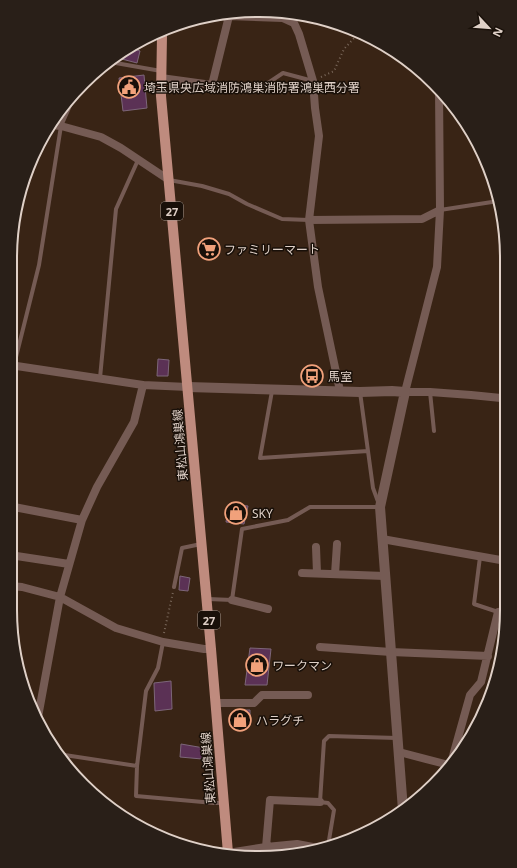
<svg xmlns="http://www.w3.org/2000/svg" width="517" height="868" font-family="'Noto Sans','Noto Sans JP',sans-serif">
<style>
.building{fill:#5b3155;stroke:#7d6679}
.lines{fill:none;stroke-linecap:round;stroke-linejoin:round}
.path{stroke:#7a685b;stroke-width:2;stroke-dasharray:1 3;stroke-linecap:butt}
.service{stroke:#755b54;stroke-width:4}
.minor{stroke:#755b54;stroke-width:8}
.tertiary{stroke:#755b54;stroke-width:10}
.primary{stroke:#bf8b7e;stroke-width:10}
.labels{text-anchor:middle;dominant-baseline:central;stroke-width:3;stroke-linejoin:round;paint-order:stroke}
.shield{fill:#191009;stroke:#a4968e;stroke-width:1}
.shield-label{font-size:11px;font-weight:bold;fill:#dfd0c7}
.poi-label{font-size:12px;fill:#dfd0c7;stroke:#191009;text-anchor:start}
.street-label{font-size:12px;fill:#dfd0c7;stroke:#191009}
.rim{fill:none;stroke:#dfd0c7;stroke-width:2}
</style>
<rect width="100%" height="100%" fill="#392415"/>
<path class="building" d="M 135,46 L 135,49 L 140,51 L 137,63 L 118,58 L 119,53 L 121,52 Z
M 144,75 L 147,108 L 123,111 L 119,78 Z
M 158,359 L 169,360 L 168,376 L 157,376 Z
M 229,504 L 248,506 L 244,524 L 226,522 Z
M 180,576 L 190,578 L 188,591 L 179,590 Z
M 250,648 L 271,649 L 267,685 L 245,685 Z
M 171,681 L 172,709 L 155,711 L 154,684 L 154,683 Z
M 236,710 L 250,710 L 250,720 L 248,720 L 249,727 L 231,726 L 231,716 L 237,715 Z
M 181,744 L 204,748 L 202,759 L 180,757 Z"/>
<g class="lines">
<path class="path" d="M 321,77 L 334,71 L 344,49 L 357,35
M 164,633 L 173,592"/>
<path class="service" d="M 110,62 L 161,71
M 212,85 L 256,91 L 283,73 L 313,81
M 169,180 L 202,186 L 229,194 L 247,204 L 282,219 L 309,220
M 440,210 L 492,202 L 498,202
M 14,365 L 39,265 L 61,126 L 73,99
M 100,378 L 116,209 L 138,160
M 272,391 L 260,458 L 368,451
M 430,392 L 434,431
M 480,557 L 474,604 L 498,612
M 174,587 L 182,548 L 201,544
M 208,599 L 232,600 L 242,529 L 288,520 L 310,507 L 380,507 L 373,488 L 360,392
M 58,754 L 137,766 L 136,796 L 214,803 L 223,803
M 137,766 L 146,691 L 158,668 L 163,642
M 328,846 L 334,810 L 328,803 L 320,802 L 324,741 L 329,736 L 397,738
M 290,853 L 291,845"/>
<path class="minor" d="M 203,18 L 229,16
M 161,78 L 212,85 L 229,16 L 283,18 L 294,23 L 299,34 L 313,81 L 315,108 L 319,136 L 309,220 L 318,287 L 340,391
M 439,89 L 440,210 L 437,267 L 405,392 L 430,392 L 471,395 L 501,398 L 506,400
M 50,125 L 61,126 L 101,137 L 121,148 L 169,180
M 309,220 L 422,219 L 440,210
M 10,365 L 143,385 L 188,387
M 10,525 L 14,507 L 82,520
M 382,539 L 506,561
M 316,547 L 317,573
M 10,555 L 69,564
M 302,573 L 385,576
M 335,574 L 337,544
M 10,586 L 22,587 L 60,597 L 116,628 L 163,642 L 204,649 L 211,649
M 232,600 L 268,609
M 320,647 L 391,652 L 488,656
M 216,703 L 254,703 L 262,695 L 308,695
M 38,717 L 60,597 L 82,520 L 97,487 L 134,422 L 143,385
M 399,752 L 449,765
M 451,763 L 470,695 L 481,682 L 498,612 L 506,611
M 266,847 L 270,800 L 320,802
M 228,853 L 266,847 L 297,844 L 318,848"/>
<path class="tertiary" d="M 188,387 L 360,392 L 392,391 L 405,392 L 380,507 L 403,810"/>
<path class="primary" d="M 162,35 L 161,96 L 211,649 L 228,853"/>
</g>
<defs>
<g id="civic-ring" transform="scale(1.15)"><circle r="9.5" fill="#191009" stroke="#f1a17b" stroke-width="1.5"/><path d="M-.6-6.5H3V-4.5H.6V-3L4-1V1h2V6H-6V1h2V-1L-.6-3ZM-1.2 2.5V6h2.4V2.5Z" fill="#f1a17b"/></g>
<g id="supermarket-ring" transform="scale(1.15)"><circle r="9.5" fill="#191009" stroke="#f1a17b" stroke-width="1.5"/><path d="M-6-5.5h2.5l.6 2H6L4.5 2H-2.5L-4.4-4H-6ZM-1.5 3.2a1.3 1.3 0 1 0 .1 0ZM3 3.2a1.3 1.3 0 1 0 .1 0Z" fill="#f1a17b"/></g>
<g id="bus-ring" transform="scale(1.15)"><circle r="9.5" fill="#191009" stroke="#f1a17b" stroke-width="1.5"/><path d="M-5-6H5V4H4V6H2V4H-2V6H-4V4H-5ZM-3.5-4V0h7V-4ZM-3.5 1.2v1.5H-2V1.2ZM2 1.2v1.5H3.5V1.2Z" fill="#f1a17b"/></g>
<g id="shop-ring" transform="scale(1.15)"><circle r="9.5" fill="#191009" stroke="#f1a17b" stroke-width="1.5"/><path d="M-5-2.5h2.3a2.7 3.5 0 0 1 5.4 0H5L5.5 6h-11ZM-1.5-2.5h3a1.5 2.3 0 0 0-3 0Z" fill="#f1a17b"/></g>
</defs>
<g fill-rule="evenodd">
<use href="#civic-ring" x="129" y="87"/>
<use href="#supermarket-ring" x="209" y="249"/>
<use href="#bus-ring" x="312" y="376"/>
<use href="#shop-ring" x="236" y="513"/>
<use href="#shop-ring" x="257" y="665"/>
<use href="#shop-ring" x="240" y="720"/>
</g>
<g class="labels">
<g class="shield">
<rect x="161" y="202" width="22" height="18" rx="3"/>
<rect x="198" y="611" width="22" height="18" rx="3"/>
</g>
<g class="shield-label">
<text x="172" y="211">27</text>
<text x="209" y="620">27</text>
</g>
<g class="poi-label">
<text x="144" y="87">埼玉県央広域消防鴻巣消防署鴻巣西分署</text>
<text x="224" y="249">ファミリーマート</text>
<text x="328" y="376">馬室</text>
<text x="252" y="513">SKY</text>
<text x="272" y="665">ワークマン</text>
<text x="256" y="720">ハラグチ</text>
</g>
<g class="street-label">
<text transform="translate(180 445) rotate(-95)">東松山鴻巣線</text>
<text transform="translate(208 768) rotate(-94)">東松山鴻巣線</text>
</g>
</g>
<path d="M0 0H517V868H0ZM258 17H259A241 241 0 0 1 500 258V610A241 241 0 0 1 259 851H258A241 241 0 0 1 17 610V258A241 241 0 0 1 258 17Z" fill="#291f18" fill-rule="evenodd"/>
<path class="rim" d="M258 17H259A241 241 0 0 1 500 258V610A241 241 0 0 1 259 851H258A241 241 0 0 1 17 610V258A241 241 0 0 1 258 17Z"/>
<g transform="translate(489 28) rotate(116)" stroke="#191009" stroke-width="3" paint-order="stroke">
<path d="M0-3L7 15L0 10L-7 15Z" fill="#dfd0c7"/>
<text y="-6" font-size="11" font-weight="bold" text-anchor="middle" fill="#dfd0c7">N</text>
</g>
</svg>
